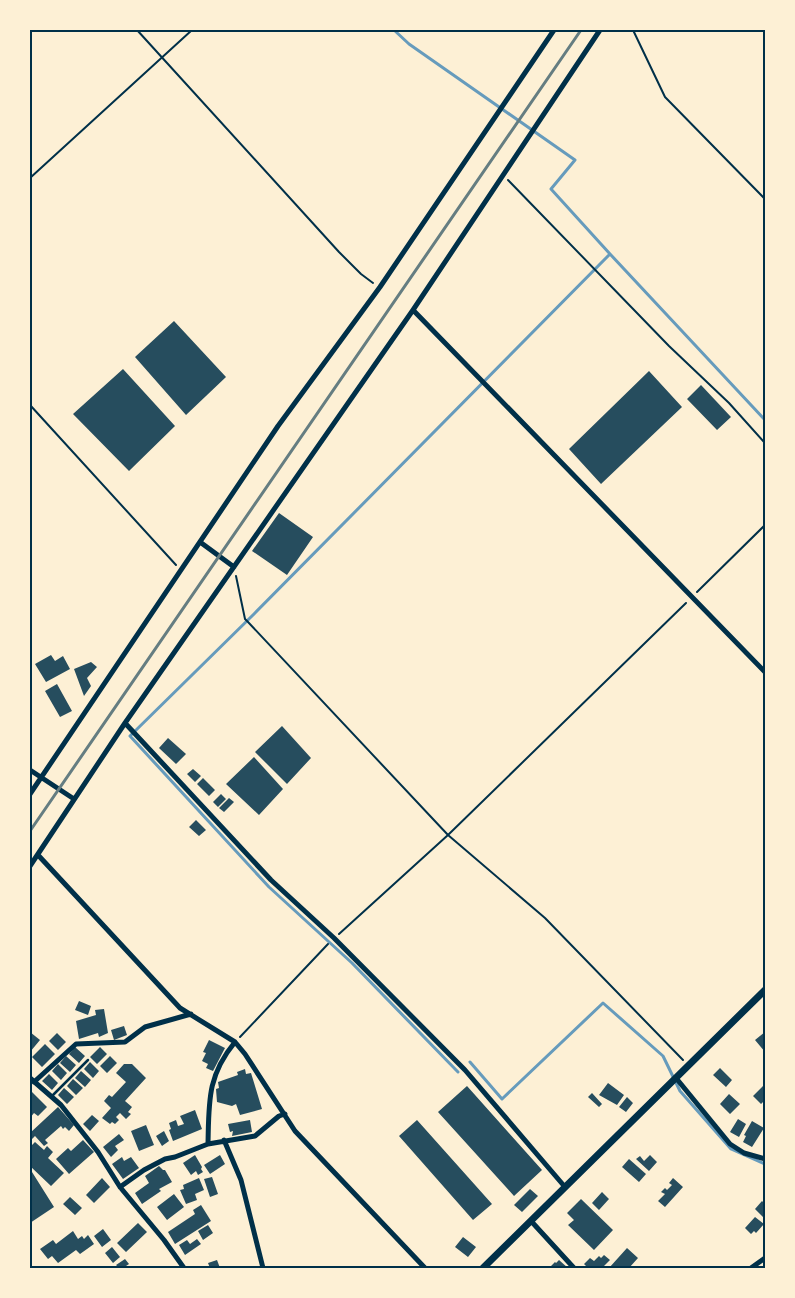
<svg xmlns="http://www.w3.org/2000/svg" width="795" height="1298" font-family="Helvetica,sans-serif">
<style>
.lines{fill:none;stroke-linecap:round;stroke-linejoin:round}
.stream{stroke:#669bbc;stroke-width:3}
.building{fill:#264d5e}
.path{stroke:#003049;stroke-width:2}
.service{stroke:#003049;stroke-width:2.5}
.minor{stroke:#003049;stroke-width:5}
.tertiary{stroke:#003049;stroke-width:7}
.rail{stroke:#657d81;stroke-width:3}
.neatline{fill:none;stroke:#003049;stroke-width:2}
</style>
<rect width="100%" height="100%" fill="#fdf0d5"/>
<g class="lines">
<path class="stream" d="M 394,30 L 409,44 L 575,160 L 551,189 L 610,254 L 765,420
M 470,1062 L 502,1099 L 603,1003 L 663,1056 L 680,1091 L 731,1149 L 765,1164
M 458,1072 L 352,963 L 269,887 L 130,736 L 254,614 L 610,254"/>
</g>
<path class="building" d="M 174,321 L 226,377 L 186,415 L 135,357 Z
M 123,369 L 175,426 L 129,471 L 73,414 Z
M 649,371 L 682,407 L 601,484 L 569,449 Z
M 701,385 L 731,417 L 717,430 L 687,399 Z
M 279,513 L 313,537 L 287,575 L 252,551 Z
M 51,655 L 55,661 L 63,656 L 70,669 L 46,682 L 35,664 Z
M 91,662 L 97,667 L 87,678 L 91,686 L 84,696 L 74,669 Z
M 57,684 L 72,711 L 60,717 L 45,691 Z
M 282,726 L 311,758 L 287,784 L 255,752 Z
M 168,738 L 186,754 L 176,764 L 159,748 Z
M 254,757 L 283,789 L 259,815 L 226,784 Z
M 193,769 L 201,776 L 195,782 L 187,774 Z
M 203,778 L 215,790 L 209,796 L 197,784 Z
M 221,794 L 226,799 L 218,807 L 213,802 Z
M 229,798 L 234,802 L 224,812 L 219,808 Z
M 196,820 L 206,830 L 199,836 L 189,827 Z
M 79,1001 L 91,1006 L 88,1015 L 75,1010 Z
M 104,1009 L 108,1033 L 99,1037 L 98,1033 L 79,1039 L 76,1021 L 96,1015 L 95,1010 Z
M 124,1026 L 127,1035 L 114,1040 L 111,1030 Z
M 30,1032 L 40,1040 L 30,1052 Z
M 765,1032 L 765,1052 L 755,1040 Z
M 57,1033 L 66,1042 L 58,1050 L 49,1041 Z
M 209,1040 L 225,1048 L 213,1071 L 206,1068 L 208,1064 L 202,1061 L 206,1053 L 203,1052 Z
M 45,1044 L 55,1054 L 42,1067 L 32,1057 Z
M 75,1047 L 85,1056 L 79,1063 L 69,1054 Z
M 100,1047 L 107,1054 L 97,1064 L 90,1057 Z
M 66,1056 L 76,1065 L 70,1072 L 60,1063 Z
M 110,1056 L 117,1063 L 107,1073 L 100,1066 Z
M 90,1062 L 99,1071 L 93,1078 L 84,1069 Z
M 58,1064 L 67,1073 L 61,1080 L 52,1071 Z
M 124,1064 L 132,1064 L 146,1078 L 125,1101 L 132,1107 L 128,1112 L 131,1114 L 126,1119 L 120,1113 L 116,1117 L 119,1120 L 115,1124 L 112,1122 L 110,1124 L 102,1118 L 111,1108 L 104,1101 L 109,1095 L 112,1097 L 126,1082 L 116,1073 Z
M 720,1068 L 732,1080 L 726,1087 L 713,1075 Z
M 245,1069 L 246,1074 L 251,1073 L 262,1109 L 240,1115 L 236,1104 L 232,1106 L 217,1102 L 216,1089 L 219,1088 L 218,1082 L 238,1075 L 237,1072 Z
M 81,1071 L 91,1080 L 85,1087 L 75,1078 Z
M 49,1074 L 58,1083 L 52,1090 L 42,1081 Z
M 73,1079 L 83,1088 L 76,1095 L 67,1086 Z
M 608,1083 L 624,1095 L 617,1105 L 599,1095 Z
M 467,1086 L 542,1170 L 514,1196 L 438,1112 Z
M 763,1086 L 765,1088 L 765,1100 L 761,1104 L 753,1096 Z
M 64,1088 L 74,1097 L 67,1104 L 58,1095 Z
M 31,1091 L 47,1107 L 38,1116 L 34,1113 L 30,1118 Z
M 592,1093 L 602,1104 L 599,1107 L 588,1097 Z
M 729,1094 L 740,1104 L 730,1114 L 720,1104 Z
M 627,1097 L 633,1103 L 626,1112 L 619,1107 Z
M 58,1107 L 74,1125 L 69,1131 L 65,1127 L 63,1129 L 61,1126 L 45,1140 L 48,1143 L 44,1146 L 35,1136 L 30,1141 L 30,1133 Z
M 195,1110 L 202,1129 L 173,1141 L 169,1130 L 171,1129 L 169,1123 L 176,1120 L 178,1126 L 184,1124 L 180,1116 Z
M 92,1115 L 99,1121 L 90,1131 L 83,1124 Z
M 738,1119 L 746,1124 L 739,1137 L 730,1132 Z
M 250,1120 L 252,1132 L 232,1136 L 233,1131 L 230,1132 L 228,1124 Z
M 417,1120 L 492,1204 L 473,1220 L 399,1136 Z
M 752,1121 L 764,1128 L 752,1147 L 743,1142 L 746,1136 L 744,1135 Z
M 146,1125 L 154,1145 L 139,1151 L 131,1131 Z
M 164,1131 L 169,1141 L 162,1146 L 156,1136 Z
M 119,1134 L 124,1140 L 115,1146 L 118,1150 L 111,1157 L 103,1147 Z
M 83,1140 L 94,1152 L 69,1174 L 56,1159 L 68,1148 L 71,1151 Z
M 35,1142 L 44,1150 L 47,1146 L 53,1152 L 48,1158 L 64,1173 L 51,1186 L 30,1166 L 30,1147 Z
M 195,1155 L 202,1167 L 201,1169 L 203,1172 L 198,1175 L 196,1171 L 191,1175 L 183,1163 Z
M 220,1155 L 225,1164 L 210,1174 L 204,1165 Z
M 650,1155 L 657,1162 L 649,1171 L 636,1159 L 640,1156 L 644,1161 Z
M 122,1157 L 124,1161 L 131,1157 L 139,1168 L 123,1179 L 112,1164 Z
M 629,1159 L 646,1174 L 639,1182 L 622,1167 Z
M 159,1166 L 163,1170 L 165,1170 L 172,1182 L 159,1189 L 161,1191 L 142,1204 L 135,1193 L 149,1183 L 145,1176 Z
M 32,1172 L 54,1207 L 30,1223 L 30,1173 Z
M 212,1177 L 218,1194 L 210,1197 L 204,1179 Z
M 102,1178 L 110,1187 L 94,1203 L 86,1195 Z
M 199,1178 L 204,1190 L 195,1194 L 197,1200 L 186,1204 L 180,1190 L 184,1189 L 183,1185 Z
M 673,1178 L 683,1187 L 665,1207 L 658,1201 L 665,1194 L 661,1192 L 665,1188 L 667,1190 L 672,1185 L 669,1183 Z
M 530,1189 L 538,1196 L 522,1212 L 514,1205 Z
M 602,1192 L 609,1199 L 599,1210 L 592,1203 Z
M 174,1194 L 184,1207 L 167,1220 L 157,1207 Z
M 70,1197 L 82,1208 L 75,1215 L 63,1204 Z
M 581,1199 L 613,1230 L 594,1250 L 568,1225 L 574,1220 L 567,1213 Z
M 762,1201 L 765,1204 L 765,1219 L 755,1209 Z
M 201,1205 L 211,1221 L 175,1244 L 168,1232 L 195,1214 L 193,1210 Z
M 755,1217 L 764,1224 L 756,1233 L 754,1231 L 751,1234 L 745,1228 Z
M 138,1223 L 147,1232 L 126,1252 L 117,1243 Z
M 208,1225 L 213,1233 L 203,1240 L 198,1231 Z
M 103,1229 L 111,1240 L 102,1247 L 94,1236 Z
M 73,1231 L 78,1239 L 82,1236 L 84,1239 L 88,1235 L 94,1244 L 80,1254 L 76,1250 L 58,1263 L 52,1256 L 48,1259 L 40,1249 L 53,1240 L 56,1244 Z
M 463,1237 L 476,1247 L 468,1257 L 455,1247 Z
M 197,1239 L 201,1244 L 185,1255 L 179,1245 L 187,1240 L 190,1244 Z
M 112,1247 L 120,1257 L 113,1263 L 105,1253 Z
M 627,1248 L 638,1258 L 629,1268 L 609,1268 Z
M 604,1255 L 610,1260 L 602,1268 L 588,1268 L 584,1264 L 590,1258 L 594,1261 L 599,1256 L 601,1258 Z
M 125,1259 L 129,1264 L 123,1268 L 119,1268 L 116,1265 Z
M 217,1260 L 220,1268 L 210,1268 L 208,1263 Z
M 559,1260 L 568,1268 L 549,1268 L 555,1262 L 556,1263 Z"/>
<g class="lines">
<path class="path" d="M 137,30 L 339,252 L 361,274 L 373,283
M 633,30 L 665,97 L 765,199
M 30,178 L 192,30
M 508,180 L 669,346 L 729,403 L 765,443
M 30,405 L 176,565
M 236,576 L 245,619 L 248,622 L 448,835 L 545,918 L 683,1060
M 697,592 L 765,525
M 339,934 L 448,835 L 686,603
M 240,1037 L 328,944"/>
<path class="service" d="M 52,1096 L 88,1060"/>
<path class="minor" d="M 413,310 L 765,672
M 200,542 L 234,567
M 125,723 L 271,880 L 334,938 L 465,1070 L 565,1187
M 30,770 L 74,799
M 30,794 L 278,426 L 380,287 L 554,30
M 38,855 L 180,1008 L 235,1042 L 245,1054 L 295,1131 L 425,1268
M 30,866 L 125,723 L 413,310 L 600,30
M 30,1078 L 61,1105 L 98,1152 L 120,1187 L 164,1240 L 184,1268
M 676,1078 L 730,1144 L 744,1153 L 765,1159
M 34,1082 L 76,1044 L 125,1042 L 145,1027 L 191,1014
M 224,1140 L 241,1180 L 263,1268
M 208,1144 C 209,1102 207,1076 235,1042
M 120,1187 L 144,1170 L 165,1159 L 175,1157 L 208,1144 L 255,1136 L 279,1116 L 285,1114
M 531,1221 L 574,1268
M 751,1268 L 765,1258"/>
<path class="tertiary" d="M 483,1268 L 765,990"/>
<path class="rail" d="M 30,831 L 581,30"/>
</g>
<rect width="795" height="1298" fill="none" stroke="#fdf0d5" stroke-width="62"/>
<rect x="31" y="31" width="733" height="1236" class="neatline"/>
</svg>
